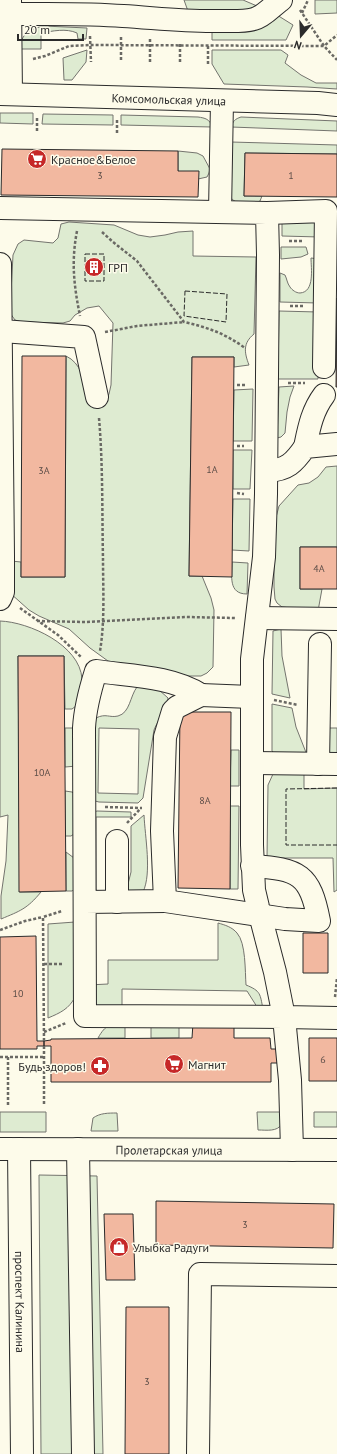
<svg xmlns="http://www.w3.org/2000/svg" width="337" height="1454" font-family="'PT Sans',sans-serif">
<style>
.green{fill:#deebd1;stroke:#74746e;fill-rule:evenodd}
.building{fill:#f2b8a0;stroke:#2b2b2b}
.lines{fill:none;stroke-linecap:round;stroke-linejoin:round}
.minor-casing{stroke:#2b2b2b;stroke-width:24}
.path{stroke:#6a6964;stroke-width:2.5;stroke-dasharray:3 2;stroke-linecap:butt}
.minor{stroke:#fdfbea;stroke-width:22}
.fence{stroke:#2b2b2b;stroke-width:1;stroke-dasharray:5 2;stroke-linecap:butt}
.labels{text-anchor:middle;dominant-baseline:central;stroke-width:3;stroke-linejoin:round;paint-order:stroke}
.number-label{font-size:10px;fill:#5d4e48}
.street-label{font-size:12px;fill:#2b2b2b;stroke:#fdfbea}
.poi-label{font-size:12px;fill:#2b2b2b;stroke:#fdfbea;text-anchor:start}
</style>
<rect width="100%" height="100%" fill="#fdfbea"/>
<path class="green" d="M 184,0 L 243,0 L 257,6 L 243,11 L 189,14 Z
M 315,0 L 337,0 L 337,13 L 315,14 Z
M 277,15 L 293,25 L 286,40 L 212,40 L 212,29 Z
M 44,26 L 87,28 L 86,39 L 78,39 L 77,33 C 66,28 53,31 41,33 L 41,49 L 20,49 C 21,33 30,29 44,26 Z
M 87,50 L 86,62 L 72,80 L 64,80 L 63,58 Z
M 212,50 L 281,50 L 288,55 L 285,63 L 301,75 L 316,83 L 337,83 L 337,89 L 307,87 L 224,84 L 212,64 Z
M 0,113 L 33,113 L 33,124 L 0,123 Z
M 43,114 L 113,115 L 113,125 L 42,124 Z
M 121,115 L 198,117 C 205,118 210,119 212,127 L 121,125 Z
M 241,117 L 337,121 L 337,131 L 231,127 C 233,121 235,119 241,117 Z
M 231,142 L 337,145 L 337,154 L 245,153 L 244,196 L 262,196 L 260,201 C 250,205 238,206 231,198 Z
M 178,151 L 197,153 L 203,156 L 210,169 L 209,173 L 207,177 L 198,179 L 178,171 Z
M 320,217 L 320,237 L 282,236 L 282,219 Z
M 69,222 L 114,225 L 138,235 L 150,237 L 165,235 L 178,232 L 193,231 L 193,256 L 256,257 L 254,334 C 243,343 244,352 249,365 L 234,367 L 234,357 L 192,357 L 189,576 L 202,576 L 211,598 L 214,610 L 213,667 L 207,673 L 201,676 L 187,676 L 108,661 L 90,648 L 69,629 L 39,616 L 29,610 L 10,593 L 11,561 L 21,562 L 21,577 L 65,577 L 66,356 C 81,363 84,380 89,395 L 105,401 L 109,394 L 111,385 L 113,323 L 99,306 L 87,308 L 75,315 L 70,321 L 63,323 L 22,322 L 15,320 L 10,313 L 13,255 L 18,244 L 24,240 L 53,243 L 58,238 L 61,224 Z
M 281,247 L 306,247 L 308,254 L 301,257 L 281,259 Z
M 311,258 L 319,259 L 318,303 L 280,302 L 280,273 L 285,275 C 287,279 287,283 290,287 C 292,290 296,293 300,293 C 315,292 311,268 311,258 Z
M 279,311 L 318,312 L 318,379 L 278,379 Z
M 294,386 L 290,397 L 287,412 L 285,433 L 281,437 L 277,438 L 279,387 Z
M 253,389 L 252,441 L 233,441 L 234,390 Z
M 233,450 L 252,450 L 250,489 L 233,489 Z
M 337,466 L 337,547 L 300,547 L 300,589 L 322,589 L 318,611 L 282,607 L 277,603 L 275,599 L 274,587 L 274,525 L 279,506 L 298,485 L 309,483 L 318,477 L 326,467 Z
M 233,499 L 250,499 L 249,551 L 232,550 Z
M 232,562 L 248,563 L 247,594 C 228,594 232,576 232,562 Z
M 0,621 C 29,622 80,645 82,679 C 82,688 78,698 76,706 L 72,709 L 65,709 L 64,656 L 18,656 L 20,892 L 41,892 C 27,909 20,911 1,919 L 1,896 L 6,861 L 8,815 L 0,817 Z
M 281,629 L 282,656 L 290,698 L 272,694 L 273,631 Z
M 146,686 L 158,689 L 168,698 C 168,711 158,719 154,730 L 143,798 L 138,803 L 99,802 L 95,801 L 93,727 L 96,718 C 106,713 109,718 118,716 C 130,713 130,696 137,687 ZM 99,728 L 139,729 L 138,794 L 98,793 Z
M 272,704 L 292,708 L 296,727 L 307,755 L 275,754 L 272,751 Z
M 65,728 L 75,728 L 77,766 L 65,767 Z
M 326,728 L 337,728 L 337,756 L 325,756 Z
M 231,750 L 239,750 L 239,786 L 230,786 Z
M 304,773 L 304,789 L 337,788 L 337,890 L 334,892 L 333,858 L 267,858 L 268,785 L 273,774 Z
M 65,791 L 72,792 L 76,795 L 74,834 L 71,836 L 65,836 Z
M 230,806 L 239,806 L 238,889 L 230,889 Z
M 97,811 L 131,812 L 131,817 L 96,817 L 96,892 L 92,885 L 94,812 Z
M 144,815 C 145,837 152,873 143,892 L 126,892 L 131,872 L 131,826 Z
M 66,852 L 74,858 L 75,889 L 72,891 L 66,891 Z
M 75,922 L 75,997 C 69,1009 60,1013 48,1018 L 48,924 Z
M 218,923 C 225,925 232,927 237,933 C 246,943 245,971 246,985 C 261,991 260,994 263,1009 L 259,1010 L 247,991 L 122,989 L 122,1008 L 105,1008 L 92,1004 L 88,985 L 108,984 L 108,960 L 218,960 Z
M 179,1023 L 179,1038 L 151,1038 L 151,1024 Z
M 125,1024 L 125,1038 L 98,1038 C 106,1024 109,1025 125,1024 Z
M 0,1112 L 46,1112 L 46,1132 L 0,1132 Z
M 257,1112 L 281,1112 L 282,1124 C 277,1132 267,1130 258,1130 Z
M 314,1112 L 337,1112 L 337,1127 L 314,1127 Z
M 117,1113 L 118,1131 L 91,1131 L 93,1118 C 100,1113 108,1113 117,1113 Z
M 39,1175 L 97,1176 L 103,1454 L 41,1454 Z"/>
<path class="building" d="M 2,149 L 178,151 L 178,171 L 199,171 L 198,197 L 1,195 Z
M 245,153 L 337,154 L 337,197 L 244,196 Z
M 90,260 L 98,260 L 97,274 L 90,274 Z
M 337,298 L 337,387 L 336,387 Z
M 22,356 L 66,356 L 65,577 L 21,577 Z
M 192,357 L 234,357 L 232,577 L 189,576 Z
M 300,547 L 337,547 L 337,589 L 300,589 Z
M 18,656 L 64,656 L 66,891 L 19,892 Z
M 180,712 L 231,712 L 230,889 L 178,888 Z
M 303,933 L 328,933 L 328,973 L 303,973 Z
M 36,936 L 37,1041 L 44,1041 L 44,1046 L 37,1046 L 37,1049 L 0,1049 L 0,937 Z
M 193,1023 L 234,1024 L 234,1038 L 270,1038 L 271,1049 L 278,1049 L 278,1063 L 271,1063 L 271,1082 L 51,1082 L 51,1046 L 44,1046 L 44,1041 L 51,1040 L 51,1039 L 192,1038 Z
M 309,1038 L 337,1038 L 337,1081 L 309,1081 Z
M 156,1201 L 334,1204 L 333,1248 L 156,1245 Z
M 104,1214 L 133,1214 L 135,1280 L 106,1280 Z
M 126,1307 L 169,1307 L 169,1454 L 125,1454 Z"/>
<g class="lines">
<g class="minor-casing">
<g id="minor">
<path d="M 10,0 L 11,94"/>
<path d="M 10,14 C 48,14 86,13 123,16 C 156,18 188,22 220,21 C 231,21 243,22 254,19 C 265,16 272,6 281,0"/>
<path id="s1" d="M 0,94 L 318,103 L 337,105"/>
<path d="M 0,208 L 267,213 L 268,255 L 266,494 L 264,557 L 252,659 L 252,845 L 254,890 L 258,907 L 275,972 L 284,1017 L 337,1018"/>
<path d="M 220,212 L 222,101"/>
<path d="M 267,213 L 326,211 L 324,367"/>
<path d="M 0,264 L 3,555 L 3,592 L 0,599"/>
<path d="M 2,331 L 84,337 L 97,397"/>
<path d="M 305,447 C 309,428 312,411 324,395"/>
<path d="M 267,471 C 287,470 294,463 305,447 L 337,444"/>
<path d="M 257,618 L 337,619"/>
<path d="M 201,695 L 251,697"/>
<path d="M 252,763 L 337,764"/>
<path d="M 318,764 L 320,644"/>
<path d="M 117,841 L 117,902"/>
<path d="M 165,901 L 285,919 L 319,921 C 310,874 299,869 252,866"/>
<path d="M 85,902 L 165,901 L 162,831 L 165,737 L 173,711 L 177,707 L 201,695 C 171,676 130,676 96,671 C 90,690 85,709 84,728 L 85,1016 L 284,1017 L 290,1080 L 292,1150"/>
<path id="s2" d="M 0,1149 L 337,1150"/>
<path id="s3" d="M 19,1149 L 22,1454"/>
<path d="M 78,1149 L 83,1454"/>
<path d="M 198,1454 L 200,1274 L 337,1276"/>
</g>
</g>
<path class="path" d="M 300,10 L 324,46 L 337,35
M 302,13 L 308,0
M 90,36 L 91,62
M 121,37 L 121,62
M 150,39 L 150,63
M 180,44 L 180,63
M 33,59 L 45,56 L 69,46 L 90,45 L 324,46 L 337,60
M 208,64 L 208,44
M 37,131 L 37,116
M 117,133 L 117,119
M 77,231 C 71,262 74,286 80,316
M 102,232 L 113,242 L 137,261 L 184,322 C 207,327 226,334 245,348
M 289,241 L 304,241
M 290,306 L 303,306
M 105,332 L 137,326 L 184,322
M 288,383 L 305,383
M 237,385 L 245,385
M 99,418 C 103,465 102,512 103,559 C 103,589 105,621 100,651
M 237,446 L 244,446
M 237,493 L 244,494
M 20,608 L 58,635 L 81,657
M 37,621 L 85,622 L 186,617 L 236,618
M 274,700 L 298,705
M 105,807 L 142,808
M 127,823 L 141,808
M 0,930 L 25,921 L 43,917
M 44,964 L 63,964
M 335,997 L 337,978
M 44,1032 L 66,1023
M 44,1041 L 43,917 L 62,911
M 0,1057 L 44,1057
M 8,1057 L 8,1106
M 44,1104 L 44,1046"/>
<use href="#minor" class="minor"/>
<path class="fence" d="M 85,254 L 104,254 L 104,281 L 85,281 Z
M 185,291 L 227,294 L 226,322 L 184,316 Z
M 337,788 L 286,789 L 286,845 L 337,845"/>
</g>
<defs>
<g id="supermarket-disc" transform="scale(1)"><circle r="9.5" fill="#c62828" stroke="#fdfbea"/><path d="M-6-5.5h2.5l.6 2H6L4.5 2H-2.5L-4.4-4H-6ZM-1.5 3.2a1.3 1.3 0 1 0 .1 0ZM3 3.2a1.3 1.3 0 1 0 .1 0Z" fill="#fff"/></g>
<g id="building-disc" transform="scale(1)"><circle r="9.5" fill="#c62828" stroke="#fdfbea"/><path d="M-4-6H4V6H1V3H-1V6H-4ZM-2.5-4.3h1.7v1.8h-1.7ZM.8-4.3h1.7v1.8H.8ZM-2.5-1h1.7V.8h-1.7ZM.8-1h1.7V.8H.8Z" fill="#fff"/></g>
<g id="pharmacy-disc" transform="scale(1)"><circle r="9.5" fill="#c62828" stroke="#fdfbea"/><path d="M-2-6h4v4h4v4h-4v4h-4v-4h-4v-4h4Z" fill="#fff"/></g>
<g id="shop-disc" transform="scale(1)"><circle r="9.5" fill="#c62828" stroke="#fdfbea"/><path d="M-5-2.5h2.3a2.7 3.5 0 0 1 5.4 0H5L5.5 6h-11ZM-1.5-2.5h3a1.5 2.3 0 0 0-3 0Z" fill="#fff"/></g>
</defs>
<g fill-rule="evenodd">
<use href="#supermarket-disc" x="37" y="159"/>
<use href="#building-disc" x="94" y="267"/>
<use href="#supermarket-disc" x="174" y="1064"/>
<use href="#pharmacy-disc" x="100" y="1066"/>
<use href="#shop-disc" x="119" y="1247"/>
</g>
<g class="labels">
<g class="number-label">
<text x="100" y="175">3</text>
<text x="291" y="175">1</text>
<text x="212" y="469">1А</text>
<text x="44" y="470">3А</text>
<text x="319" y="568">4А</text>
<text x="42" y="772">10А</text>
<text x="205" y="800">8А</text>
<text x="18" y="993">10</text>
<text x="323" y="1059">6</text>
<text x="245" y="1224">3</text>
<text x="147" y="1381">3</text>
</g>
<g class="street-label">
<text stroke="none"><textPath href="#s1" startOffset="169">Комсомольская улица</textPath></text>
<text stroke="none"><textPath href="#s2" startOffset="169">Пролетарская улица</textPath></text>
<text stroke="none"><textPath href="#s3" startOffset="153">проспект Калинина</textPath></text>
</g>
<g class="poi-label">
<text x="51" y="159">Красное&amp;Белое</text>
<text x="108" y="267">ГРП</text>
<text x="188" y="1064">Магнит</text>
<text x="86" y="1066" text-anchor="end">Будь здоров!</text>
<text x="133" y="1247">Улыбка Радуги</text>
</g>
</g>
<g transform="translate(301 36) rotate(199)" stroke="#fdfbea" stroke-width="3" paint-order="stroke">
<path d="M0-3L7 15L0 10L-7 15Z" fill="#2b2b2b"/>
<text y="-6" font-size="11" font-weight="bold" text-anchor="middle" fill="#2b2b2b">N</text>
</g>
<path d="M18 34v6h65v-6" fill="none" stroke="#2b2b2b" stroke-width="2"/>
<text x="24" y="34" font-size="12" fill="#2b2b2b" stroke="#fdfbea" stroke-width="3" paint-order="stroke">20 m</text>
</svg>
